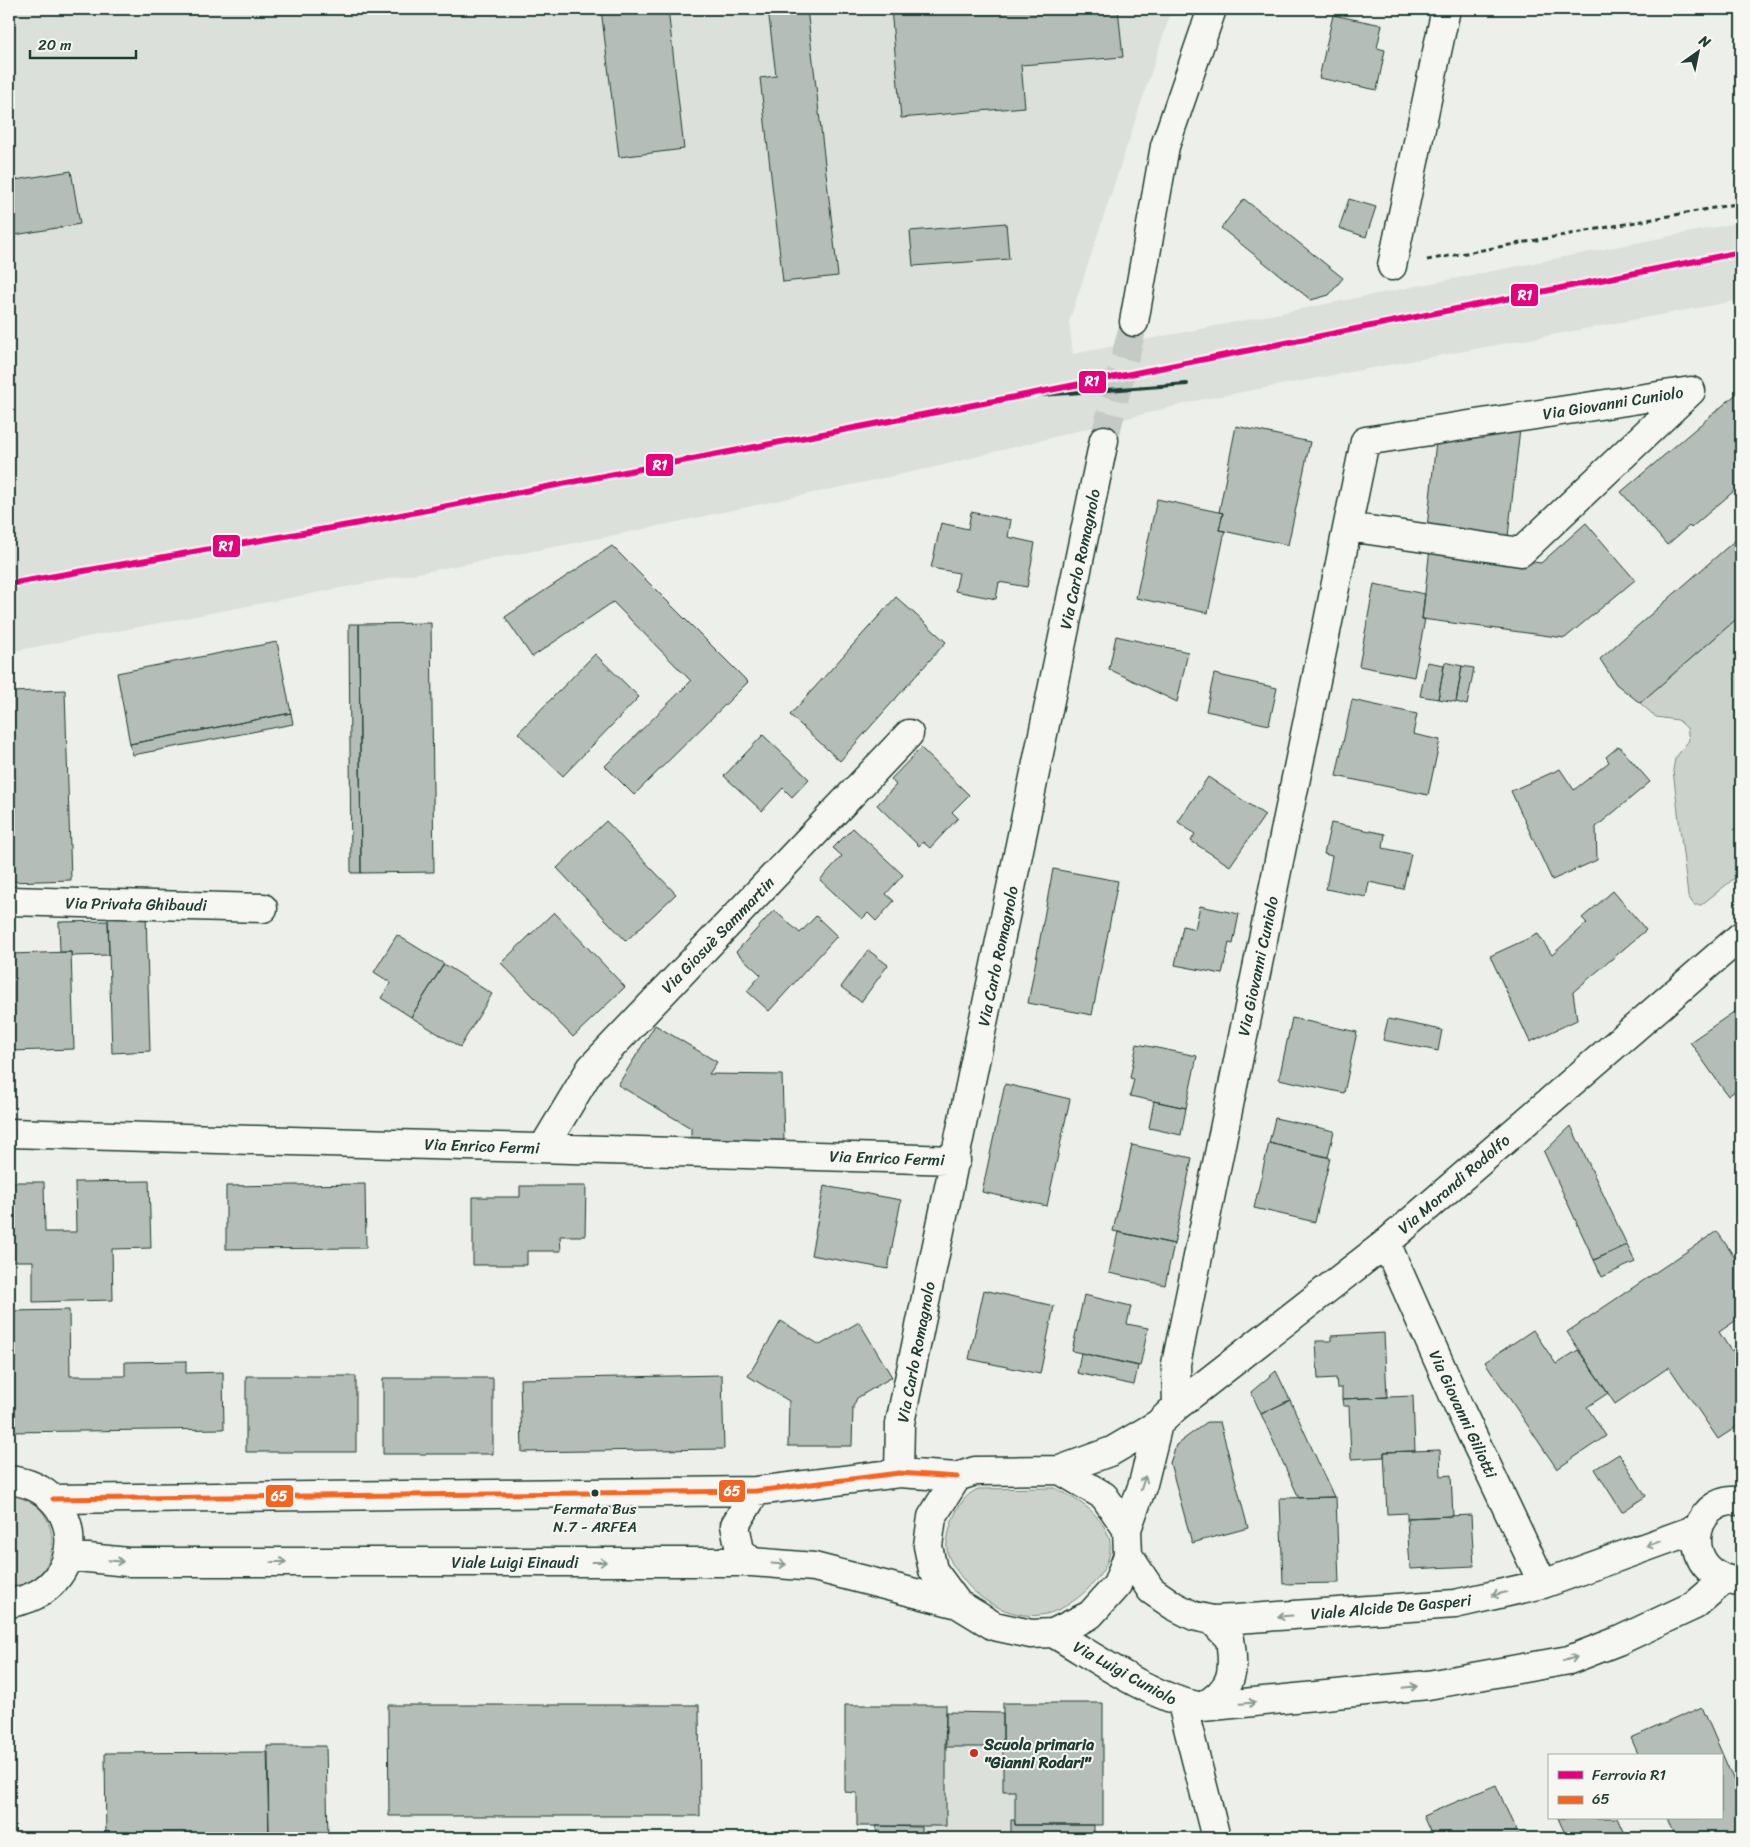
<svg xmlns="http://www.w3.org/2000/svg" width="1750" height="1847" font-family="Sriracha,sans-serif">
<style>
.built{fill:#dce0db}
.green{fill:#cbd2cc;stroke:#758880}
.building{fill:#b4bdb8;stroke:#1f3d34}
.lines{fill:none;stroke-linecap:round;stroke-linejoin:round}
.minor-tunnel{stroke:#c4cbc6;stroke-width:28;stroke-dasharray:28 14;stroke-linecap:butt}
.minor-casing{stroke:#1f3d34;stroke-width:31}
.path{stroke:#1f3d34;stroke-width:3;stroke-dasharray:5 4;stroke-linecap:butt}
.minor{stroke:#f6f6f2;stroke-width:28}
.rail{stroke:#1f3d34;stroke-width:4}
.bus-1-casing{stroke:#f6f6f2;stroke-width:9}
.bus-1{stroke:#f26522;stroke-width:5}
.rail-1-casing{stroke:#f6f6f2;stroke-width:10}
.rail-1{stroke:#e5007d;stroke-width:6}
.oneway{stroke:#8a9a93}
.bus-dot{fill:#1f3d34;stroke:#f6f6f2;stroke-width:2}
.poi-dot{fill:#c8321e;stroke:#f6f6f2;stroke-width:2}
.labels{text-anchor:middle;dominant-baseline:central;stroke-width:4;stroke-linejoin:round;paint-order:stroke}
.bus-label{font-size:15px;fill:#1f3d34;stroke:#f6f6f2}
.street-label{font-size:16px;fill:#1f3d34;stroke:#f6f6f2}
.poi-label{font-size:16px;font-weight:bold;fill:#1f3d34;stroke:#f6f6f2;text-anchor:start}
.line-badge{stroke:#f6f6f2;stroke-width:2}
.badge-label{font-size:14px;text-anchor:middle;font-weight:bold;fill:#fff}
</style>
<rect width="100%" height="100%" fill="#edefea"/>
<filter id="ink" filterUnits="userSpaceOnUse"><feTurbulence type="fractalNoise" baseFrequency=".02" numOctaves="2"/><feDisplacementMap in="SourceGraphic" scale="10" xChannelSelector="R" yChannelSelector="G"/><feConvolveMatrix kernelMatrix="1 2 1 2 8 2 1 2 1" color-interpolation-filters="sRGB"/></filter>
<g filter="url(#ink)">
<path class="built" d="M 9,9 L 1172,9 L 1069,322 L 1073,354 L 1741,222 L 1741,300 L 1199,400 L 940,466 L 616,535 L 9,652 Z
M 1003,1703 L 1103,1703 L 1103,1825 L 1094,1825 L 1094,1838 L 877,1838 L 876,1827 L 857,1826 L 857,1793 L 845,1792 L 845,1705 L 946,1705 L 946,1712 L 1002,1713 Z"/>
<path class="green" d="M 1741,615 L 1741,873 L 1701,905 L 1694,905 L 1688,896 L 1673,770 L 1675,759 L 1689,740 L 1687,728 L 1678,720 L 1656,717 L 1640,703 Z
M 1055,1488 C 1076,1499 1099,1511 1108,1535 C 1121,1567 1074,1608 1046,1614 C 1017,1621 980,1603 963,1579 C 955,1568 945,1557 947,1542 C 950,1522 959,1497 978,1489 Z
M 9,1495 C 67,1498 66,1587 9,1586 Z"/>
<path class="building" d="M 601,9 L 668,9 L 684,149 L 619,157 Z
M 768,9 L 807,9 L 838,276 L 783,282 L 760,78 L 776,76 Z
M 891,9 L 1118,9 L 1123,57 L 1021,65 L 1025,107 L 901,118 Z
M 1333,15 L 1382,25 L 1377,48 L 1385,50 L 1377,90 L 1319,78 Z
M 71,171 L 80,224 L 9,236 L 9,181 Z
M 1244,199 L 1343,278 L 1329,295 L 1311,300 L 1221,228 Z
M 1349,199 L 1376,207 L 1366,237 L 1339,228 Z
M 1006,223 L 1009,259 L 913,266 L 910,231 Z
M 1741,390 L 1741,485 L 1691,528 L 1689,526 L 1667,545 L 1621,492 Z
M 1236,426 L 1310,442 L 1288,545 L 1219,530 L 1223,513 L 1219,512 Z
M 1520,428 L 1508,537 L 1427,528 L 1436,441 Z
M 1157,499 L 1223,513 L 1219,530 L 1225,531 L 1208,613 L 1136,598 Z
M 971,512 L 1011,520 L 1008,537 L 1035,543 L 1027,587 L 999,582 L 996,599 L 955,591 L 959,573 L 931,568 L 941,523 L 968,529 Z
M 1586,523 L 1635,580 L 1565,638 L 1422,619 L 1430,548 L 1541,563 Z
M 1741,535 L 1741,615 L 1640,703 L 1616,684 L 1600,659 Z
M 612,546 L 748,682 L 634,795 L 605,766 L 691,681 L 613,602 L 532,657 L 505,617 Z
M 1374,584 L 1425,594 L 1422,619 L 1425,619 L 1414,677 L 1359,666 Z
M 896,597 L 946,642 L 840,761 L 790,715 Z
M 431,623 L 434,872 L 361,873 L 359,624 Z
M 349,624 L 359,624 L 361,873 L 351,873 Z
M 1116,636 L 1188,652 L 1177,702 L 1109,669 Z
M 277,642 L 291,713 L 130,744 L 117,673 Z
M 595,654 L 639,697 L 563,776 L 518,733 Z
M 1427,662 L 1444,665 L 1438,699 L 1420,696 Z
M 1445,662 L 1462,666 L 1456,702 L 1438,699 Z
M 1462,666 L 1474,668 L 1467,705 L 1456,702 Z
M 1214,674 L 1277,688 L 1269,725 L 1206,711 Z
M 65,690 L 71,880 L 9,882 L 9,692 Z
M 1352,700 L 1417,714 L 1413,734 L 1440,740 L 1428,795 L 1336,776 Z
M 291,713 L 293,724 L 133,755 L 130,744 Z
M 763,735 L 809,779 L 792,797 L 783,788 L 762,811 L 724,776 Z
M 1619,746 L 1650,782 L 1596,827 L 1597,860 L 1552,880 L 1511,791 L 1560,769 L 1574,790 L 1609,762 L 1606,757 Z
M 921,748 L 969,795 L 952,812 L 958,818 L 930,848 L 923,842 L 919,846 L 877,805 L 896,785 L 891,779 Z
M 1208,777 L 1265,815 L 1230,866 L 1191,841 L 1195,834 L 1178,822 Z
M 606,821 L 676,894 L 626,941 L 557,868 Z
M 1331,823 L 1385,834 L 1383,848 L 1411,854 L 1403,889 L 1369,882 L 1366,897 L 1326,889 L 1332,856 L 1324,854 Z
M 853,828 L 903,875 L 886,894 L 894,901 L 876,921 L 868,913 L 862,919 L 820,880 L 842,856 L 833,848 Z
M 1053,869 L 1118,881 L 1092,1015 L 1028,1003 Z
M 1613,891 L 1646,930 L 1573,992 L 1577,1020 L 1530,1042 L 1490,956 L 1538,934 L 1552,955 L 1587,923 L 1582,918 Z
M 1200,906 L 1239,914 L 1233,944 L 1229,943 L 1222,974 L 1175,965 L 1183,926 L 1195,929 Z
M 774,910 L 800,933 L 816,916 L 837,936 L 769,1011 L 747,991 L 761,975 L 736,952 Z
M 554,912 L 625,987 L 573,1037 L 501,963 Z
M 146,915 L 150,1051 L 112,1053 L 108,916 Z
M 108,921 L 109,955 L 72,956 L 71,952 L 60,952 L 59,922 Z
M 397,935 L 444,964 L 411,1017 L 381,998 L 391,983 L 374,972 Z
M 868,950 L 888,965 L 861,1002 L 841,987 Z
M 71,952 L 74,1049 L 11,1051 L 9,954 Z
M 444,964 L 492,994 L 460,1047 L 411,1017 Z
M 1741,1007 L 1741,1087 L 1728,1096 L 1690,1042 Z
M 1292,1018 L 1357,1032 L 1344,1093 L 1279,1079 Z
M 1388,1019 L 1442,1030 L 1438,1051 L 1383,1040 Z
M 655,1025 L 717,1062 L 709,1074 L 782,1075 L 784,1142 L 691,1142 L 691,1128 L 618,1085 Z
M 1137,1044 L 1197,1056 L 1186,1108 L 1130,1096 L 1134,1079 L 1130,1078 Z
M 1005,1084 L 1070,1099 L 1047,1206 L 982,1192 Z
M 1154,1101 L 1186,1108 L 1181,1135 L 1149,1128 Z
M 1275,1118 L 1334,1131 L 1328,1157 L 1269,1143 Z
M 1571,1126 L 1627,1245 L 1594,1260 L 1544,1152 Z
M 1269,1143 L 1330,1158 L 1315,1222 L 1254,1208 Z
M 1132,1145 L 1192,1158 L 1174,1244 L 1113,1231 Z
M 149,1181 L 151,1248 L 112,1249 L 113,1300 L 33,1302 L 33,1261 L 9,1261 L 9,1182 L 44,1182 L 45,1232 L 76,1232 L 75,1182 Z
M 365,1184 L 366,1248 L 226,1249 L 226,1186 Z
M 520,1186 L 586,1186 L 585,1236 L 560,1236 L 561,1251 L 527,1251 L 527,1265 L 473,1265 L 473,1197 L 520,1197 Z
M 824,1186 L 901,1200 L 888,1269 L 811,1255 Z
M 1717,1231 L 1741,1267 L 1741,1317 L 1719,1332 L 1731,1351 L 1741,1344 L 1741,1424 L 1718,1439 L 1669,1367 L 1615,1404 L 1567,1332 Z
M 1118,1232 L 1174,1244 L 1165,1285 L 1109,1273 Z
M 1627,1245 L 1635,1262 L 1602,1277 L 1594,1260 Z
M 984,1290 L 1054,1306 L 1040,1374 L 969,1359 Z
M 1084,1295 L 1131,1306 L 1127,1324 L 1148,1328 L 1140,1366 L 1072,1351 Z
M 69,1310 L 70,1376 L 125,1376 L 125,1362 L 186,1361 L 186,1373 L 223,1372 L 224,1429 L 9,1432 L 9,1311 Z
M 781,1321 L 820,1345 L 859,1322 L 892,1377 L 857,1398 L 853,1407 L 852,1446 L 788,1446 L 789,1401 L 748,1376 Z
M 1533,1330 L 1556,1364 L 1578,1350 L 1608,1393 L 1587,1407 L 1606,1436 L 1557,1469 L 1485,1362 Z
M 1384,1333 L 1387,1397 L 1342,1399 L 1342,1388 L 1337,1388 L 1336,1378 L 1318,1379 L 1316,1341 L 1331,1341 L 1331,1336 Z
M 1081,1353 L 1138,1366 L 1134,1385 L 1077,1373 Z
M 1276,1371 L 1290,1400 L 1261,1414 L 1251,1392 Z
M 722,1375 L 724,1449 L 522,1452 L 520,1379 Z
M 246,1376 L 356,1376 L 356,1452 L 246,1452 Z
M 383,1378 L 493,1378 L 493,1454 L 383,1454 Z
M 1413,1396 L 1415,1451 L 1384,1452 L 1384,1457 L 1351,1459 L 1349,1406 L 1343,1406 L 1342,1399 Z
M 1290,1400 L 1334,1497 L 1299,1498 L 1261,1414 Z
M 1207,1422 L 1220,1422 L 1248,1528 L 1192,1543 L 1170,1463 L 1176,1445 Z
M 1440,1450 L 1441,1476 L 1451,1475 L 1453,1516 L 1407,1518 L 1407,1513 L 1387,1514 L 1384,1452 Z
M 1619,1454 L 1646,1496 L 1622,1512 L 1595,1469 Z
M 1336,1497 L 1339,1583 L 1283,1584 L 1280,1498 Z
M 1471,1515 L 1474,1566 L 1410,1569 L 1407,1518 Z
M 1003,1703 L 1103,1703 L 1103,1825 L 1015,1825 L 1015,1791 L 1003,1791 Z
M 388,1705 L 699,1705 L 700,1816 L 389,1816 Z
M 845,1705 L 946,1705 L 946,1826 L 857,1826 L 857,1793 L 845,1792 Z
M 1702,1707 L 1741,1797 L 1741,1838 L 1675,1838 L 1667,1818 L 1721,1818 L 1721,1756 L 1639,1756 L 1631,1738 Z
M 946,1712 L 1003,1713 L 1003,1747 L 945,1747 Z
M 267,1746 L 326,1746 L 328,1838 L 269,1838 Z
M 268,1752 L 269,1838 L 106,1838 L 105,1753 Z
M 1496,1785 L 1519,1838 L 1433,1838 L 1423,1816 Z
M 1558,1818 L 1617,1818 L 1626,1838 L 1567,1838 Z
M 1011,1820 L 1014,1820 L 1015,1825 L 1094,1825 L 1094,1838 L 1011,1838 Z
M 876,1826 L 922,1827 L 922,1838 L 877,1838 Z
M 565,1833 L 565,1838 L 525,1838 L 525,1834 Z"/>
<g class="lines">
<path class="minor-tunnel" d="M 1104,440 L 1134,322"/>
<g class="minor-casing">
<path id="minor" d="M 1392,266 L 1446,9
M 1134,322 L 1165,146 L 1212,9
M 9,901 L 263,908
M 9,1133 L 956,1160
M 543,1148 L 591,1068 L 909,734
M 1386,1243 L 1458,1405 L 1543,1584
M 1177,1406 L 1176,1364 L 1365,441 L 1691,391 L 1521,552 L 1348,527
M 1060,1470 L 1104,1496 L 1127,1529 L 1128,1555 L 1117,1585 L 1090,1615 L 1053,1633 L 1031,1634 L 994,1626 L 958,1604 L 933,1570 L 928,1546 L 932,1517 L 957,1477 L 975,1471 L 1060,1470 L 1112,1451 L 1158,1424 L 1177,1406 L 1386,1243 L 1741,936
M 899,1473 L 900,1423 L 1104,440
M 9,1480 C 88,1488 91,1592 9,1603
M 53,1499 L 756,1491 L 899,1473 L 957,1477
M 1741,1501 C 1688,1495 1677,1577 1741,1582
M 1127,1529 L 1143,1484 L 1158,1424
M 1128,1555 L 1151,1590 L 1174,1606 L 1194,1616 L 1212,1620 L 1236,1619 L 1455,1604 L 1543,1584 L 1699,1528
M 68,1556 L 128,1562 L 752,1562 L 814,1567 L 958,1604
M 752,1562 L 740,1551 L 735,1525 L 756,1491
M 1053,1633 C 1098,1659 1151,1698 1202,1707 L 1428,1685 L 1569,1660 L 1618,1641 L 1695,1605 L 1725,1579
M 1182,1704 L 1216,1838
M 1202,1707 C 1233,1689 1235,1673 1230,1639 L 1212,1620"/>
</g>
<path class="path" d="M 1427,260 L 1741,203"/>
<use href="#minor" class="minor"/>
<path class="rail" d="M 1015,397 L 1187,384"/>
<g class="bus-1-casing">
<path id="bus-1" d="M 53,1499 L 756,1491 L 899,1473 L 957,1477"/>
</g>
<use href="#bus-1" class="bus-1"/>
<g class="rail-1-casing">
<path id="rail-1" d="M 9,584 L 354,524 L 1015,397 L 1741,252"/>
</g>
<use href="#rail-1" class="rail-1"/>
</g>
<defs><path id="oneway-shaft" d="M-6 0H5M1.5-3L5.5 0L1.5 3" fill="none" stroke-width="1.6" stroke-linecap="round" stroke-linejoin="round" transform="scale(1.25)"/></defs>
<g class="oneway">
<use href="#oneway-shaft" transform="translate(1143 1483) rotate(-73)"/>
<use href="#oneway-shaft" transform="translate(1653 1544) rotate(160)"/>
<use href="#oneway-shaft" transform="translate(116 1561) rotate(6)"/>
<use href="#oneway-shaft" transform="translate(279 1562)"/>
<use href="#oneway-shaft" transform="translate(599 1562)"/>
<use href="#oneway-shaft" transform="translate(779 1564) rotate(4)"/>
<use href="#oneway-shaft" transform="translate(1499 1594) rotate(167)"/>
<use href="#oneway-shaft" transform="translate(1285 1616) rotate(176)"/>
<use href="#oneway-shaft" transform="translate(1570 1659) rotate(-16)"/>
<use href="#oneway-shaft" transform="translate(1410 1687) rotate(-6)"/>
<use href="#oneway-shaft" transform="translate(1248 1703) rotate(-5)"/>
</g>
</g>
<circle class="bus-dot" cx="595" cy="1493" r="4.5"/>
<circle class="poi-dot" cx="974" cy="1753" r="5"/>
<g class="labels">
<g class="bus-label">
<text x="595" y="1509">Fermata Bus<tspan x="595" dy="18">N.7 - ARFEA</tspan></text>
</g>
<g class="street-label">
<text transform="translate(1613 403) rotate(-9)">Via Giovanni Cuniolo</text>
<text transform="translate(1080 559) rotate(-78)">Via Carlo Romagnolo</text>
<text transform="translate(136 904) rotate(1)">Via Privata Ghibaudi</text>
<text transform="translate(718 935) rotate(-46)">Via Giosuè Sammartin</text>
<text transform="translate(998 956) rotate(-78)">Via Carlo Romagnolo</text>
<text transform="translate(1258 966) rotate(-78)">Via Giovanni Cuniolo</text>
<text transform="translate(482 1146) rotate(2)">Via Enrico Fermi</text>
<text transform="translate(887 1158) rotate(2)">Via Enrico Fermi</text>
<text transform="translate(1454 1184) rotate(-41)">Via Morandi Rodolfo</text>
<text transform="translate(916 1352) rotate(-79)">Via Carlo Romagnolo</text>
<text transform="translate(1463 1414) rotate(65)">Via Giovanni Giliotti</text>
<text x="515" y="1562">Viale Luigi Einaudi</text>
<text transform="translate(1391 1607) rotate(-5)">Viale Alcide De Gasperi</text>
<text transform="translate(1125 1673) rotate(29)">Via Luigi Cuniolo</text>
</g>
<g class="poi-label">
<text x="984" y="1744">Scuola primaria<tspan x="984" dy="18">"Gianni Rodari"</tspan></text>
</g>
</g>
<g class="line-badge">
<rect x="1510" y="283" width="29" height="24" rx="5" fill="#e5007d"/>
<rect x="1078" y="370" width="29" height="24" rx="5" fill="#e5007d"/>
<rect x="645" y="453" width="29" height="24" rx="5" fill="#e5007d"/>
<rect x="212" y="534" width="29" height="24" rx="5" fill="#e5007d"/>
<rect x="718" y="1479" width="28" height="24" rx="5" fill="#f26522"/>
<rect x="265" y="1484" width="29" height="24" rx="5" fill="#f26522"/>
</g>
<g class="badge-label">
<text x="1525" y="300">R1</text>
<text x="1092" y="386">R1</text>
<text x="660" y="470">R1</text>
<text x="226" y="551">R1</text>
<text x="732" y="1496">65</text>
<text x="279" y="1501">65</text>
</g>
<rect width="1750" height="1847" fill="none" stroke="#f6f6f2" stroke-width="30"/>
<rect x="15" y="15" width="1720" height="1817" fill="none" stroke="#1f3d34" stroke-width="2" filter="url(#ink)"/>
<rect x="1548" y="1754" width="175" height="65" fill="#f6f6f2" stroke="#a0aca6"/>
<rect x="1558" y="1771" width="25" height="8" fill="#e5007d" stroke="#a0aca6"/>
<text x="1592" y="1780" font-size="15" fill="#1f3d34">Ferrovia R1</text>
<rect x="1558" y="1796" width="25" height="8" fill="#f26522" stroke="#a0aca6"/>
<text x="1592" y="1804" font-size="15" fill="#1f3d34">65</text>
<g transform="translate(1698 52) rotate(33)" stroke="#f6f6f2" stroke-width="4" paint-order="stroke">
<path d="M0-4L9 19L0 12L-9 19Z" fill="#1f3d34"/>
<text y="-8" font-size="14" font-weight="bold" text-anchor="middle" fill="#1f3d34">N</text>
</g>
<path d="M30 50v8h106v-8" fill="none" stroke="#1f3d34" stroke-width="2.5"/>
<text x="38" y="50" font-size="15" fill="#1f3d34" stroke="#f6f6f2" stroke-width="4" paint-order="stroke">20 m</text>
</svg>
